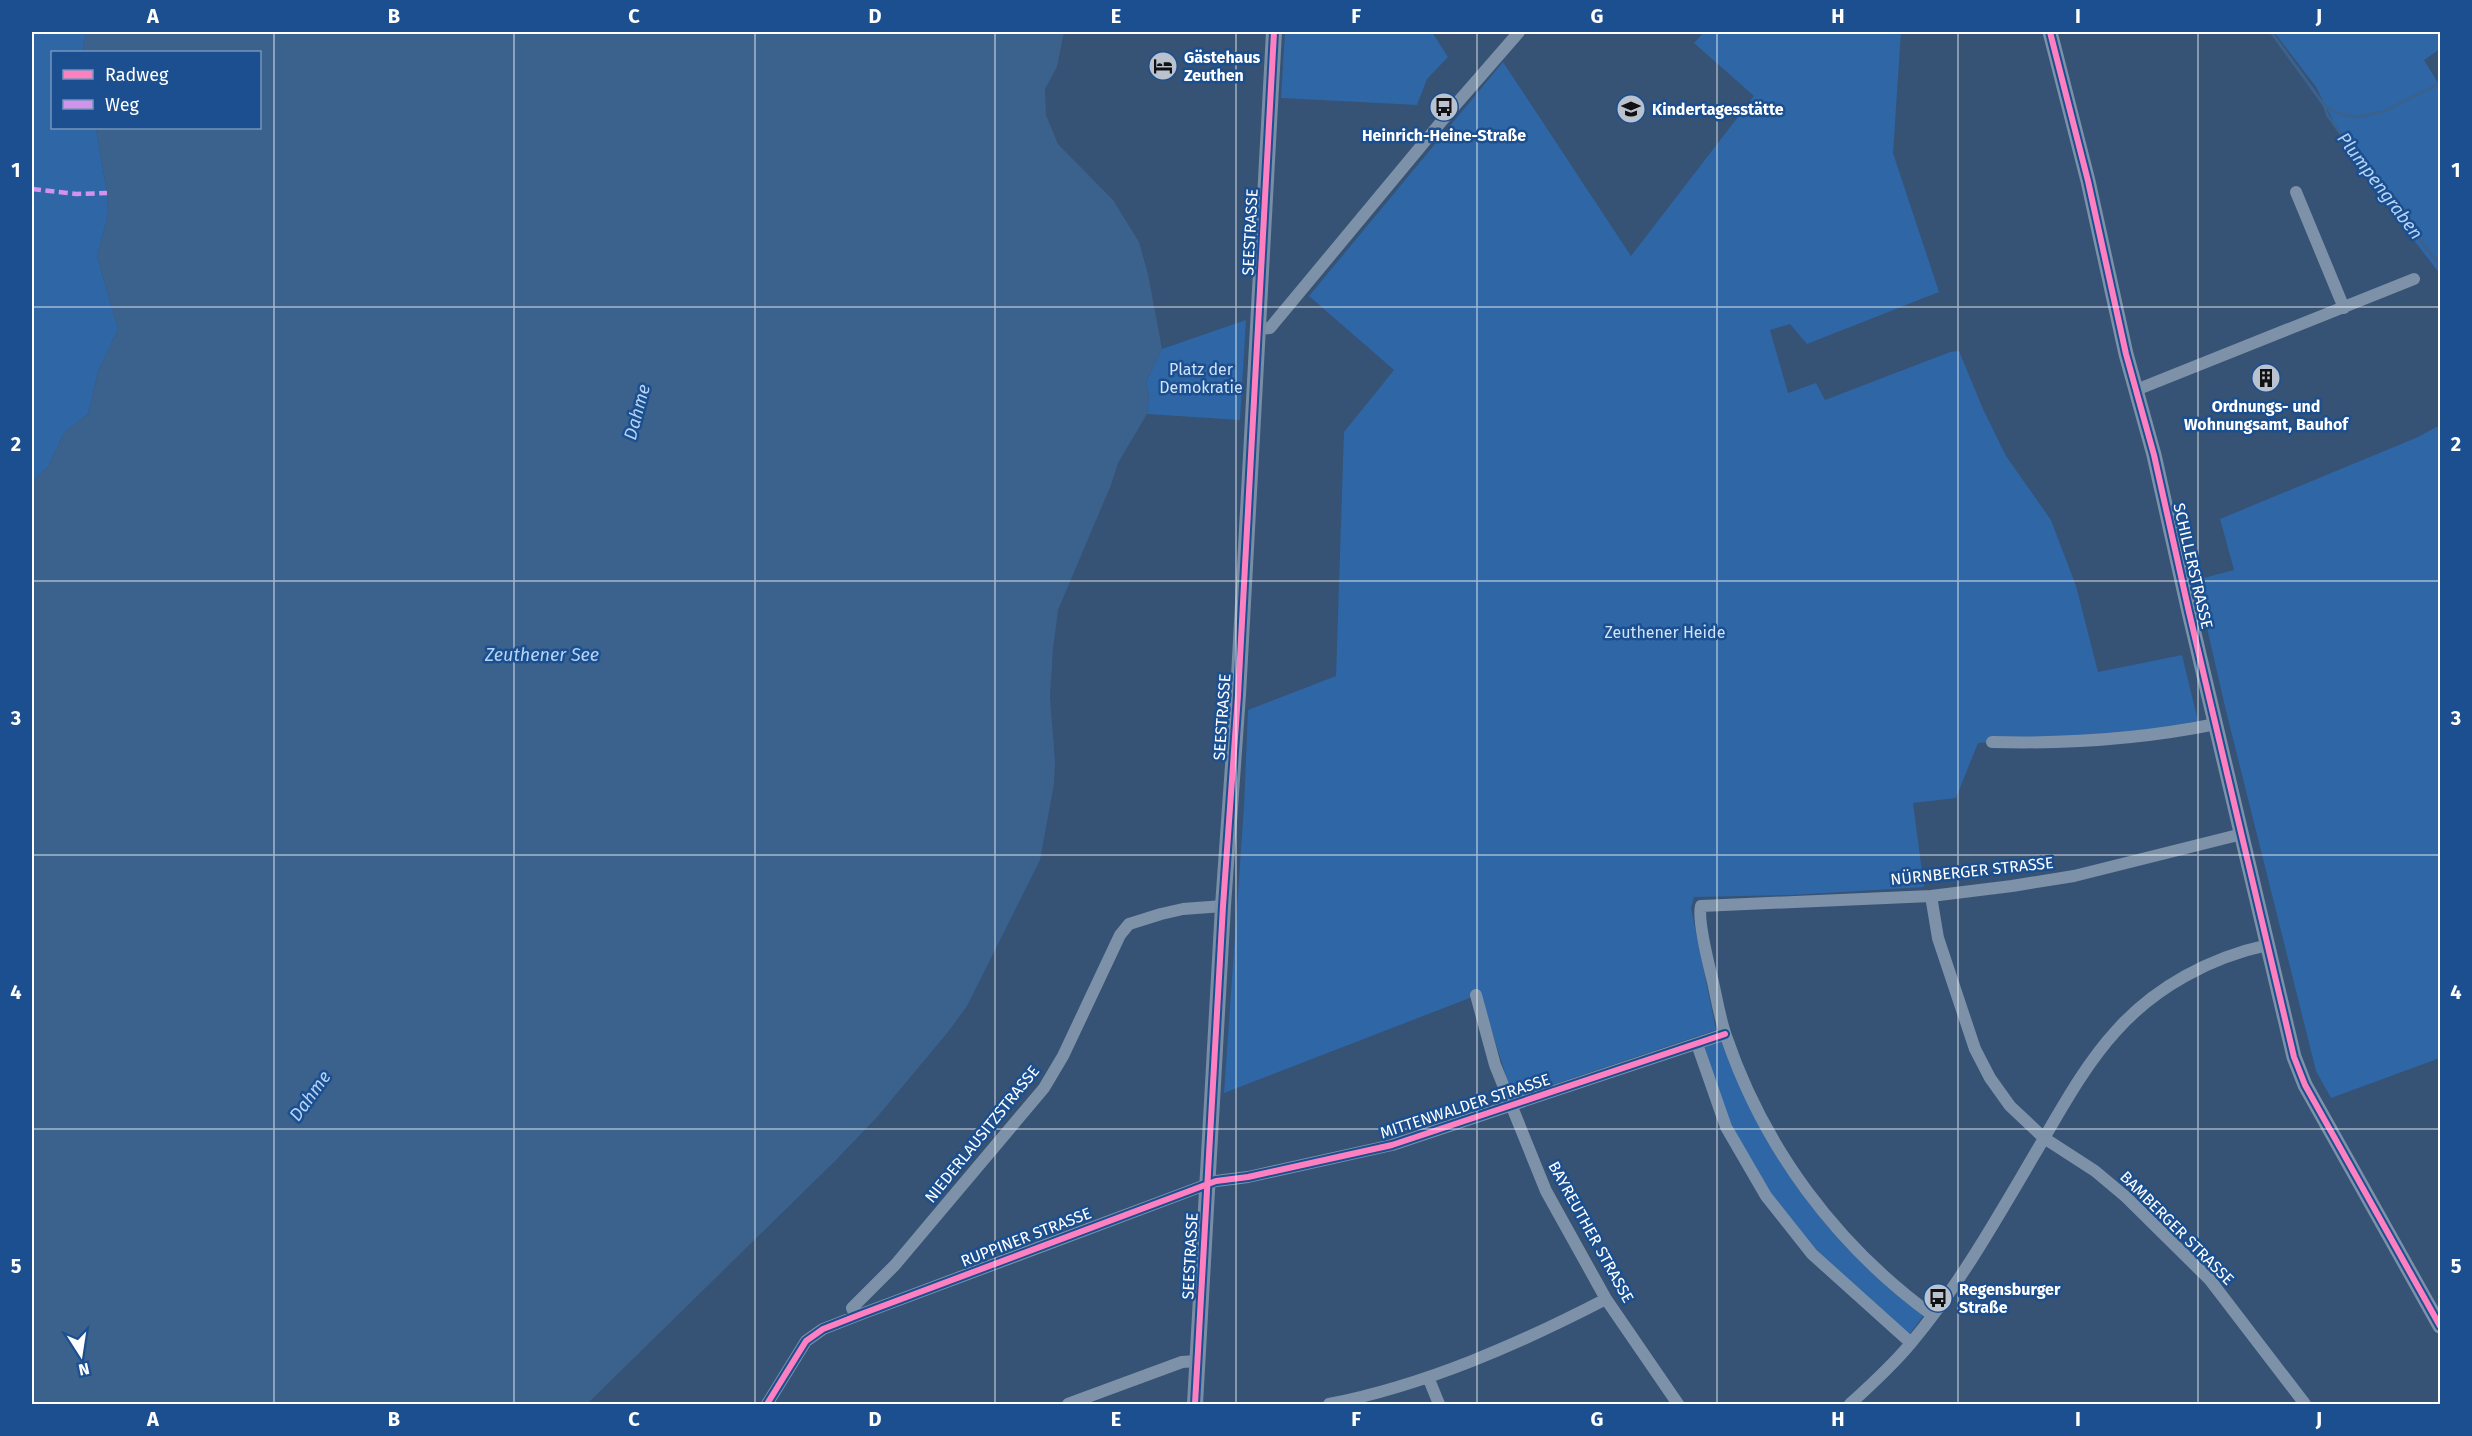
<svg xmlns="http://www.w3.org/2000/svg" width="2472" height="1436" font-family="'Fira Sans',sans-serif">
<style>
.green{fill:#2f66a5}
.water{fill:#3b618d}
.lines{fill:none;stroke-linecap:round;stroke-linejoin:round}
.stream{stroke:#3b618d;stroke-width:3}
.minor{stroke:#7d92a8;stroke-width:12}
.tertiary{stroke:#7d92a8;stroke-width:15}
.secondary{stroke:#798da4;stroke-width:16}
.quiet{stroke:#d193ec;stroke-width:4.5;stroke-dasharray:9 4.5;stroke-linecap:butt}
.cycleway-casing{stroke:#1b4f8f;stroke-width:10}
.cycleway{stroke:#ff80c0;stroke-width:6}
.grid{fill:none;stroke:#fff;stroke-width:1.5;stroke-opacity:0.55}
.labels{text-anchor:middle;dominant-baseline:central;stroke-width:5;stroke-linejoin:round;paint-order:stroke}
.poi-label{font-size:16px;font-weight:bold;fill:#fff;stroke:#1b4f8f;text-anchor:start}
.street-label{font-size:16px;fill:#fff;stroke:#1b4f8f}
.park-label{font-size:16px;fill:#cfe3fa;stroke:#1b4f8f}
.water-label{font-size:18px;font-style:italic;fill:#b5d3f5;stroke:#1b4f8f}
.neatline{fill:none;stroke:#fff;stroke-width:2}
.grid-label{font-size:20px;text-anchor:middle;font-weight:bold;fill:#fff}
</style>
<rect width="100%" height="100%" fill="#365274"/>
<path class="green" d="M 32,32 L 87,32 L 83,46 L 84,52 L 52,52 L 52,128 L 96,128 L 107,193 L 108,215 L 97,256 L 118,329 L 98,372 L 88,414 L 64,433 L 48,467 L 32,482 Z
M 1285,32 L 1432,32 L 1448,57 L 1427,79 L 1417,105 L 1281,98 Z
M 1704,32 L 1901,32 L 1893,153 L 1939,292 L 1807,344 L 1790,324 L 1770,330 L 1788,393 L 1816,383 L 1825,400 L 1950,352 L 1959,351 L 1983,409 L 2006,456 L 2051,520 L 2076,586 L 2098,672 L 2182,655 L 2198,721 L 2142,732 L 1978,743 L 1956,798 L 1913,803 L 1924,887 L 1793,895 L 1694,897 L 1691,908 L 1716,1030 L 1513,1098 L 1480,994 L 1224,1093 L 1244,807 L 1248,710 L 1336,676 L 1344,432 L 1394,370 L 1309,296 L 1503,62 L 1631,256 L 1754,96 L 1694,43 Z
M 2274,32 L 2440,32 L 2440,49 L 2424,60 L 2440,86 L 2440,274 L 2355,164 L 2316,87 Z
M 1246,320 L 1240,420 L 1147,414 L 1149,395 L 1146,382 L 1162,349 Z
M 2440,425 L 2440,1058 L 2331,1098 L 2316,1071 L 2226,711 L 2196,580 L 2234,570 L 2220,519 L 2418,437 Z
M 1713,1042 L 1723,1042 L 1778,1156 L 1823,1221 L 1923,1316 L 1909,1335 L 1869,1301 L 1804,1238 L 1776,1202 L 1729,1124 L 1704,1048 Z"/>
<path class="water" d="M 87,32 L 1064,32 L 1057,67 L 1045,89 L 1046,115 L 1058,144 L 1113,200 L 1139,242 L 1148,274 L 1162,349 L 1146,382 L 1149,395 L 1147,414 L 1118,463 L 1111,485 L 1058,610 L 1053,649 L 1050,697 L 1055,762 L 1054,784 L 1040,860 L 967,1006 L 948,1032 L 878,1116 L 835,1161 L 587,1404 L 32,1404 L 32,482 L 48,467 L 64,433 L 88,414 L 98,372 L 118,329 L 97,256 L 108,215 L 107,193 L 96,128 L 260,128 L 260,52 L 84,52 L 83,46 Z"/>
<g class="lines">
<path class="stream" d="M 2271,32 L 2324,105 L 2340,114 L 2356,117 L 2383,112 L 2440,83
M 2324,105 L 2328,116 L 2383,193 L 2440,265"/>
<path class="minor" d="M 2296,192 L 2344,308
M 1259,329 L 1270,328 L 1451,110 L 1519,32
M 2136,390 L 2414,279
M 1992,742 C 2067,744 2142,739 2216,724
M 1931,896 L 1938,938 L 1975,1049 L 1990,1078 L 2010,1106 L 2044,1138 L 2095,1171 L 2126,1197 L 2210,1280 L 2305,1404
M 1476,995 L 1495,1065 L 1546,1191 L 1606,1299 L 1678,1404
M 1697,1044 L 1726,1127 L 1766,1196 L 1812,1254 L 1911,1343
M 1932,1315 C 1836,1245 1764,1148 1726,1036 C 1720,1019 1717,1000 1713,982 C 1709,966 1697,920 1701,906 L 1931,896 L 2012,886 L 2074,876 L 2242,834
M 855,1316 L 852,1308 L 895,1265 L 1044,1088 L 1063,1056 L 1120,935 L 1129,924 L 1161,914 L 1183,909 L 1223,906
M 1428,1377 L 1439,1404
M 767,1404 L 806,1341 L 823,1329 L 864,1313 L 1216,1181 L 1248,1177 L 1392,1145 L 1725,1034
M 1068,1404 L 1182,1362 L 1197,1361
M 1329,1404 C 1426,1385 1519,1344 1606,1299
M 1850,1404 C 1871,1385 1893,1365 1911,1343 C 1958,1287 1996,1220 2033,1157 C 2058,1115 2083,1067 2116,1031 C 2155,987 2211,957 2268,945"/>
<path class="tertiary" d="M 2050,32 L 2088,181 L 2126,354 L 2154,455 L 2189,612 L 2294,1057 L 2305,1085 L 2440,1326"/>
<path class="secondary" d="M 1195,1404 L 1223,906 L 1238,695 L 1274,32"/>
<path class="quiet" d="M 32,189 L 76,194 L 107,193"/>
<g class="cycleway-casing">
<path id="cycleway" d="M 2050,32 L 2088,181 L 2126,354 L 2154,455 L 2189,612 L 2294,1057 L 2305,1085 L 2440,1326
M 767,1404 L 806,1341 L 823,1329 L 864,1313 L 1216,1181 L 1248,1177 L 1392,1145 L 1725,1034
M 1195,1404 L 1223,906 L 1238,695 L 1274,32"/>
</g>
<use href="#cycleway" class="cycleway"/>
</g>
<path class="grid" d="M 274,32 L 274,1404M 514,32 L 514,1404M 755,32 L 755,1404M 995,32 L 995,1404M 1236,32 L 1236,1404M 1477,32 L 1477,1404M 1717,32 L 1717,1404M 1958,32 L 1958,1404M 2198,32 L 2198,1404M 32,307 L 2440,307M 32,581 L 2440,581M 32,855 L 2440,855M 32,1129 L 2440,1129"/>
<defs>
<g id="hotel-disc" transform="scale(1.5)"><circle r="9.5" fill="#b9c2ce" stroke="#1b4f8f"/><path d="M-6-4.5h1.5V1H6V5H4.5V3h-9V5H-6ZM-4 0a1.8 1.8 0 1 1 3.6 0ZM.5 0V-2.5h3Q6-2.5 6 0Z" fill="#111"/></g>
<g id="bus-disc" transform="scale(1.5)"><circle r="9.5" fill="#b9c2ce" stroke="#1b4f8f"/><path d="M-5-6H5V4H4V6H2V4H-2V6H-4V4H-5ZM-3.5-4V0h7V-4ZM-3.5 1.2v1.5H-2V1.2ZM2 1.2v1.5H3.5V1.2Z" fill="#111"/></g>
<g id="school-disc" transform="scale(1.5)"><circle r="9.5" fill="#b9c2ce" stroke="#1b4f8f"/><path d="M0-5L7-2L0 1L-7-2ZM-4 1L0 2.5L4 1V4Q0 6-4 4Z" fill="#111"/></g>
<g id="building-disc" transform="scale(1.5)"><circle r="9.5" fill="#b9c2ce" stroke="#1b4f8f"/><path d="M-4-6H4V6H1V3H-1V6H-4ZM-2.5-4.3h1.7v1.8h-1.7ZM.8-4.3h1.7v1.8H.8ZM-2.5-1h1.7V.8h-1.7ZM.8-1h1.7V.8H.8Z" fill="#111"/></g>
</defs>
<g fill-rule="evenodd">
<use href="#hotel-disc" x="1163" y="66"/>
<use href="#bus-disc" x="1444" y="107"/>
<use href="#school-disc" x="1631" y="109"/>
<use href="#building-disc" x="2266" y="378"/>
<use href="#bus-disc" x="1938" y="1298"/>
</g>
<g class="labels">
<g class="poi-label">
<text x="1184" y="57">Gästehaus<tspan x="1184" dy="18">Zeuthen</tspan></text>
<text x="1652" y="109">Kindertagesstätte</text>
<text x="1444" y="135" text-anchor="middle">Heinrich-Heine-Straße</text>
<text x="2266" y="406" text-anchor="middle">Ordnungs- und<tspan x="2266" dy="18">Wohnungsamt, Bauhof</tspan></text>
<text x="1959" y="1289">Regensburger<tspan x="1959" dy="18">Straße</tspan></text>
</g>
<g class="street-label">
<text transform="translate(1250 232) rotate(-87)">SEESTRASSE</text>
<text transform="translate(2193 566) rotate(77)">SCHILLERSTRASSE</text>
<text transform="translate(1222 717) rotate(-86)">SEESTRASSE</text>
<text transform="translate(1972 871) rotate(-6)">NÜRNBERGER STRASSE</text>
<text transform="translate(1465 1106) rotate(-18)">MITTENWALDER STRASSE</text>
<text transform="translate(982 1134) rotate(-51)">NIEDERLAUSITZSTRASSE</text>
<text transform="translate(2177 1228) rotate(45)">BAMBERGER STRASSE</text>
<text transform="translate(1591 1232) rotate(61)">BAYREUTHER STRASSE</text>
<text transform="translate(1026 1237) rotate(-21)">RUPPINER STRASSE</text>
<text transform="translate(1190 1256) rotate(-87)">SEESTRASSE</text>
</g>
<g class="park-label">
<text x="1201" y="369">Platz der<tspan x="1201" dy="18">Demokratie</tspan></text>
<text x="1665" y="632">Zeuthener Heide</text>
</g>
<g class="water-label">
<text transform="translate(2380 186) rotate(53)">Plumpengraben</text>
<text transform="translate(637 412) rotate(-75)">Dahme</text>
<text x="542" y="655">Zeuthener See</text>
<text transform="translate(310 1096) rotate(-54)">Dahme</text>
</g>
</g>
<rect width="2472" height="1436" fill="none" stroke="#1b4f8f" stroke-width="66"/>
<rect x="51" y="51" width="210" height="78" fill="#1b4f8f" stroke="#7695bc" stroke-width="1.5"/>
<rect x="63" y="70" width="30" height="9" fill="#ff80c0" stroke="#7695bc" stroke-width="1.5"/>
<text x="105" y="81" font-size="18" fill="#ffffff">Radweg</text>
<rect x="63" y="100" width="30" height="9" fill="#d193ec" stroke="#7695bc" stroke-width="1.5"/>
<text x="105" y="111" font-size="18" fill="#ffffff">Weg</text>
<g transform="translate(81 1355) rotate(168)" stroke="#1b4f8f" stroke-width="4.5" paint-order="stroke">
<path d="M0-4.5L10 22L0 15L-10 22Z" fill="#ffffff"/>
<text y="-9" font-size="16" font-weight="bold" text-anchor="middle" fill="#ffffff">N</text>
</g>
<rect x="33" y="33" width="2406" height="1370" class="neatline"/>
<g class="grid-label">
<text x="153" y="23">A</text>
<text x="394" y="23">B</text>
<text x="634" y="23">C</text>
<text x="875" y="23">D</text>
<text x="1116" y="23">E</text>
<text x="1356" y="23">F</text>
<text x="1597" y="23">G</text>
<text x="1838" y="23">H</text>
<text x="2078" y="23">I</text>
<text x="2319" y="23">J</text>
<text x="16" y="177">1</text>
<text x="2456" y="177">1</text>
<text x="16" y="451">2</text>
<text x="2456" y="451">2</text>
<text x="16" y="725">3</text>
<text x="2456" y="725">3</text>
<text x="16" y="999">4</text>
<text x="2456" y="999">4</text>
<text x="16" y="1273">5</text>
<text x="2456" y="1273">5</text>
<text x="153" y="1426">A</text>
<text x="394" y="1426">B</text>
<text x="634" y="1426">C</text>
<text x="875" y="1426">D</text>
<text x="1116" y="1426">E</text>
<text x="1356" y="1426">F</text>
<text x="1597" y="1426">G</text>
<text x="1838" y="1426">H</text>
<text x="2078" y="1426">I</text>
<text x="2319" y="1426">J</text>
</g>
</svg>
